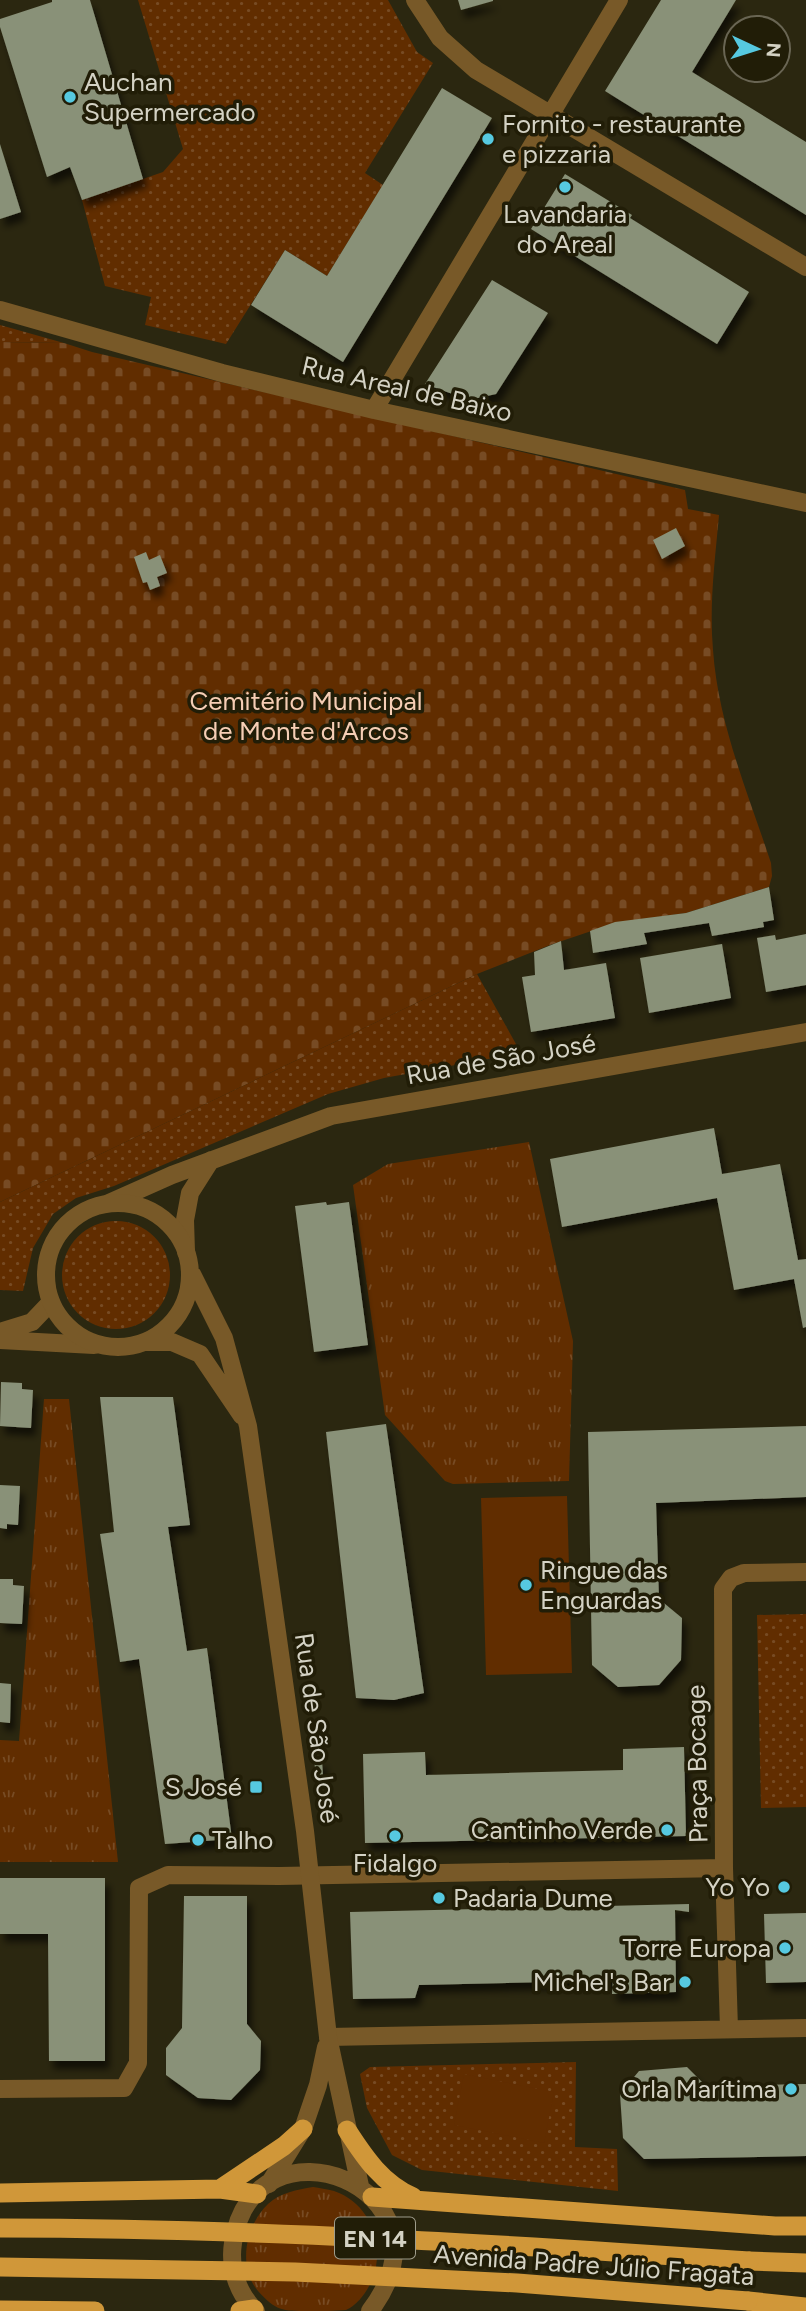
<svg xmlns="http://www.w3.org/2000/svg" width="806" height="2311" font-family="Figtree,sans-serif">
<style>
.grass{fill:url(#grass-tufts)}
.cemetery{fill:url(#cemetery-stones)}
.park{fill:url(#park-dots)}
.pitch{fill:#612d00}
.building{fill:#899178;filter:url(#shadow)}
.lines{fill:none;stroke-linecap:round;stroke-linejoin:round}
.minor{stroke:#785928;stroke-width:18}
.tertiary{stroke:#785928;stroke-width:18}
.trunk{stroke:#d09739;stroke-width:19}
.trunk-bridge{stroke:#d09739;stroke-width:19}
.poi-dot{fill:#56c9e0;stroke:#211d07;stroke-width:2.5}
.labels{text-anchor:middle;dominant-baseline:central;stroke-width:7;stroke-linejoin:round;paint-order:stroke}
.shield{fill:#211d07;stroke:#9e9c8b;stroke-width:2}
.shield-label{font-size:24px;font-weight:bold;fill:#d4d2c4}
.poi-label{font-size:26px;fill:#d4d2c4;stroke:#211d07;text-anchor:end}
.street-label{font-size:26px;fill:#d4d2c4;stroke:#211d07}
.park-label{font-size:26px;fill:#f6ceb5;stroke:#211d07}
</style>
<defs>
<pattern id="grass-tufts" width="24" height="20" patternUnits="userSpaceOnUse" patternTransform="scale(1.75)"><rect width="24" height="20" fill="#612d00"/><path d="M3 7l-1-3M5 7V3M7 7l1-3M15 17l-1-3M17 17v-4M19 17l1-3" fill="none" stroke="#774b24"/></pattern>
<pattern id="cemetery-stones" width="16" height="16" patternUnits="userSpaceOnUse" patternTransform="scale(1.75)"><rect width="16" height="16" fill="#612d00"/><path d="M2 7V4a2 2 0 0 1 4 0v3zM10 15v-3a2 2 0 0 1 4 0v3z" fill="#774b24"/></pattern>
<pattern id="park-dots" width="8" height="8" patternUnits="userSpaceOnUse" patternTransform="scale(1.75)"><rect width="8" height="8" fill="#612d00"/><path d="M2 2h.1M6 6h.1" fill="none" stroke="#774b24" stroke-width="1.8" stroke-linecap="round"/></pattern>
<filter id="shadow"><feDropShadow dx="4.5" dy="8" stdDeviation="3.5" flood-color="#0009"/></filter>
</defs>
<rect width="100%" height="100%" fill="#2b2710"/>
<path class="grass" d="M 529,1142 L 573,1341 L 569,1481 L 453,1484 L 445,1481 L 385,1415 L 353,1185 L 388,1164 Z
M 44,1399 L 69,1399 L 118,1862 L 0,1862 L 0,1740 L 19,1741 Z
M 313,2187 C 319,2188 327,2189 334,2191 C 370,2203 385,2244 373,2278 C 368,2290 358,2305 346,2310 C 336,2311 320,2311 309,2311 C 282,2311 276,2311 258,2291 C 237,2266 246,2225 268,2204 C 281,2192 297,2190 313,2187 Z"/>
<path class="cemetery" d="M 0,342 L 64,343 L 92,352 L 685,490 L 688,509 L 719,515 C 715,560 709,605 713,650 C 718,723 748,793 771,863 L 772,876 L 769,887 L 686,913 L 615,923 L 550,945 L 477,974 L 0,1202 Z"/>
<path class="park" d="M 138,0 L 388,0 L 417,52 L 433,63 L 365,173 L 383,185 L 327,276 L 285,250 L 226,344 L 145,325 L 151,297 L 105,286 L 82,200 L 163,172 L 183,149 Z
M 0,325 L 64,343 L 0,342 Z
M 477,974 L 521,1053 L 384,1078 L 328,1094 L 114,1186 L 76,1198 L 53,1214 L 33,1248 L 23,1291 L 0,1290 L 0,1202 Z
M62 1275a54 54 0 1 1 108 0a54 54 0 1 1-108 0Z
M 806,1614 L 806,1807 L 761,1808 L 757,1615 Z
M 576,2062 L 575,2147 L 617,2149 L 618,2191 L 422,2170 L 392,2155 L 367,2108 L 360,2074 L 370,2067 Z"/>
<path class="pitch" d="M 567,1496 L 572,1673 L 486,1675 L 481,1498 Z
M 464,2074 L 554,2092 L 544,2143 L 454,2125 Z"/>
<path class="building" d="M 52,0 L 90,0 L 143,179 L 82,200 L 70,167 L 47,177 L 0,27 L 0,19 L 52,2 Z
M 458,0 L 493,0 L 493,1 L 461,10 Z
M 661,0 L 736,0 L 692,72 L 806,142 L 806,215 L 605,91 Z
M 442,88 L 492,118 L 343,362 L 251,305 L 285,250 L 327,276 Z
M 0,144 L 21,212 L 0,219 Z
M 565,174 L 632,215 L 630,218 L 749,292 L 717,344 L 531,229 Z
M 492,280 L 548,313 L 496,394 L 469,400 L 425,384 Z
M 676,528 L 685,546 L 662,559 L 653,540 Z
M 146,552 L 149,560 L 160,555 L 167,573 L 157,577 L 160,586 L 150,590 L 147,582 L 143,583 L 134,557 Z
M 769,887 L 774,920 L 763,922 L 764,927 L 712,936 L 709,923 L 644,933 L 647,944 L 593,953 L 590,931 L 615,922 L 686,913 Z
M 806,934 L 806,985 L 766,992 L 757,938 L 775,935 L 776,940 Z
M 561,941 L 564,970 L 606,963 L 615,1018 L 531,1032 L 522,977 L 535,975 L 534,952 Z
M 722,944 L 731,998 L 649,1013 L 640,958 Z
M 714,1128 L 722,1174 L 780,1164 L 798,1260 L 806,1259 L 806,1327 L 803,1328 L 794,1279 L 734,1290 L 717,1198 L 562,1227 L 550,1159 Z
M 326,1202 L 327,1205 L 349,1202 L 368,1345 L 314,1352 L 295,1206 Z
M 1,1382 L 22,1383 L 22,1389 L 33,1390 L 31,1428 L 0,1426 Z
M 100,1397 L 173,1397 L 190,1525 L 168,1527 L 187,1651 L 207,1648 L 232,1839 L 165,1844 L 139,1659 L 120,1662 L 100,1534 L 114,1532 Z
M 386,1424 L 424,1693 L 394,1700 L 356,1698 L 326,1432 Z
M 806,1426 L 806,1497 L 656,1503 L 659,1599 L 682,1618 L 681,1660 L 659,1685 L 618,1687 L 592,1665 L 588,1432 Z
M 0,1485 L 20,1486 L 18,1525 L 7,1524 L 7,1529 L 0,1528 Z
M 0,1579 L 13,1579 L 13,1585 L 24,1586 L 22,1624 L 0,1623 Z
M 0,1683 L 11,1684 L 10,1723 L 0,1722 Z
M 684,1747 L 686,1836 L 365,1843 L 363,1754 L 425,1752 L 426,1775 L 623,1770 L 623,1749 Z
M 314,1759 L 322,1759 L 323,1776 L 316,1777 Z
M 0,1878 L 105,1878 L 105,2061 L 49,2061 L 48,1934 L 0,1934 Z
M 184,1896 L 247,1896 L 247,2024 L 261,2041 L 260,2070 L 231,2100 L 198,2098 L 166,2075 L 166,2048 L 182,2028 Z
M 689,1904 L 689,1912 L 675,1910 L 676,1992 L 612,1994 L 613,1981 L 595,1981 L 419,1985 L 415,1998 L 353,1999 L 350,1912 Z
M 806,1913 L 806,1982 L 766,1983 L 764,1914 Z
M 687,2067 L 706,2086 L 806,2084 L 806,2156 L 644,2159 L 623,2138 L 620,2094 L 639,2071 Z"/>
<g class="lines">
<path class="minor" d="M 415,0 L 440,38 L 476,70 L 806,267
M 0,310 L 222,373 L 374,410 L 806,503
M 374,410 L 619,0
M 109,1203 L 172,1175 L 331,1116 L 806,1032
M 186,1252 L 185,1220 L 190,1193 L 211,1160
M 0,1332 L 32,1322 L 51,1302
M 0,1340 L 94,1345
M 729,2029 L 724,1868 L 723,1589 L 731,1578 L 744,1573 L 806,1572
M 328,2037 L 806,2028
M 0,2089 L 124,2088 L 138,2063 L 139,1888 L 168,1875 L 279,1876 L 724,1868"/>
<path class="tertiary" d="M46 1275a72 72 0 1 1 144 0a72 72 0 1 1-144 0Z
M 192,1274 L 224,1338 L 248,1426 L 305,1831 L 328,2037 L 360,2186
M 147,1342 L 172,1342 L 200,1354 L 242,1416
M 269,2184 L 303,2129 L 318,2085 L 326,2047
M 256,2311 C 238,2294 229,2268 233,2243 C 253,2107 464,2187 370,2311"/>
<path class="trunk" d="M 347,2130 C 365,2158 382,2183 413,2197
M 220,2189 L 284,2146 L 303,2129
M 0,2193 L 220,2189 L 257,2194
M 372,2197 L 775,2226 L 806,2226
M 749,2261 L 806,2263
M 748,2301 L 806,2307
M 0,2310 L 95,2311
M 240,2311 L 254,2309"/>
<path class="trunk-bridge" d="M 0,2228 C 250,2228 500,2244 749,2261
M 0,2267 L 295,2272 L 517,2283 L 748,2301"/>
</g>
<g class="poi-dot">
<circle cx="70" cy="97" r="7"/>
<circle cx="488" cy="139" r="7"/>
<circle cx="565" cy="187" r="7"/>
<circle cx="526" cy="1585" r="7"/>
<rect x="249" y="1780" width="14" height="14" rx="3.5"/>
<circle cx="667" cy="1830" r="7"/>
<circle cx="395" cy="1836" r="7"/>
<circle cx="198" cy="1840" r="7"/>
<circle cx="784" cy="1887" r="7"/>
<circle cx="439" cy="1898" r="7"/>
<circle cx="785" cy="1948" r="7"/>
<circle cx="685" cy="1982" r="7"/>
<circle cx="791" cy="2089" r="7"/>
</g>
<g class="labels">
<rect class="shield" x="335" y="2217.5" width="80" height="41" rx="5"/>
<g class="shield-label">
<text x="375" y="2238">EN 14</text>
</g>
<g class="poi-label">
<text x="84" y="82" text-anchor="start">Auchan<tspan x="84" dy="30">Supermercado</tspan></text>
<text x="502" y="124" text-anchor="start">Fornito - restaurante<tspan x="502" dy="30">e pizzaria</tspan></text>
<text x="565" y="214" text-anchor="middle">Lavandaria<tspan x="565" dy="30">do Areal</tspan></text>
<text x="540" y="1570" text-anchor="start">Ringue das<tspan x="540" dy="30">Enguardas</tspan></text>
<text x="242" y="1787">S José</text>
<text x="653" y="1830">Cantinho Verde</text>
<text x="212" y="1840" text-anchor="start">Talho</text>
<text x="395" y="1863" text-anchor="middle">Fidalgo</text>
<text x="770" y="1887">Yo Yo</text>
<text x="453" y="1898" text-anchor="start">Padaria Dume</text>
<text x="771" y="1948">Torre Europa</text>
<text x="671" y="1982">Michel's Bar</text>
<text x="777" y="2089">Orla Marítima</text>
</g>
<g class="street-label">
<text transform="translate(407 389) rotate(13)">Rua Areal de Baixo</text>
<text transform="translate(501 1059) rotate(-10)">Rua de São José</text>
<text transform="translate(317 1728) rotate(82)">Rua de São José</text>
<text transform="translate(697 1764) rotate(-91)">Praça Bocage</text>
<text transform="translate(594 2265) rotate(4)">Avenida Padre Júlio Fragata</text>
</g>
<g class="park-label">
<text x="306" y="701">Cemitério Municipal<tspan x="306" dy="30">de Monte d'Arcos</tspan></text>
</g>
</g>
<g transform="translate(757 49) rotate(94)"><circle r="33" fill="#211d07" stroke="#696553" stroke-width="2"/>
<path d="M0-5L12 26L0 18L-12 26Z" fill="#56c9e0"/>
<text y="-10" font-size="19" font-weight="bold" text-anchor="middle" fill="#d4d2c4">N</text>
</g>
</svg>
